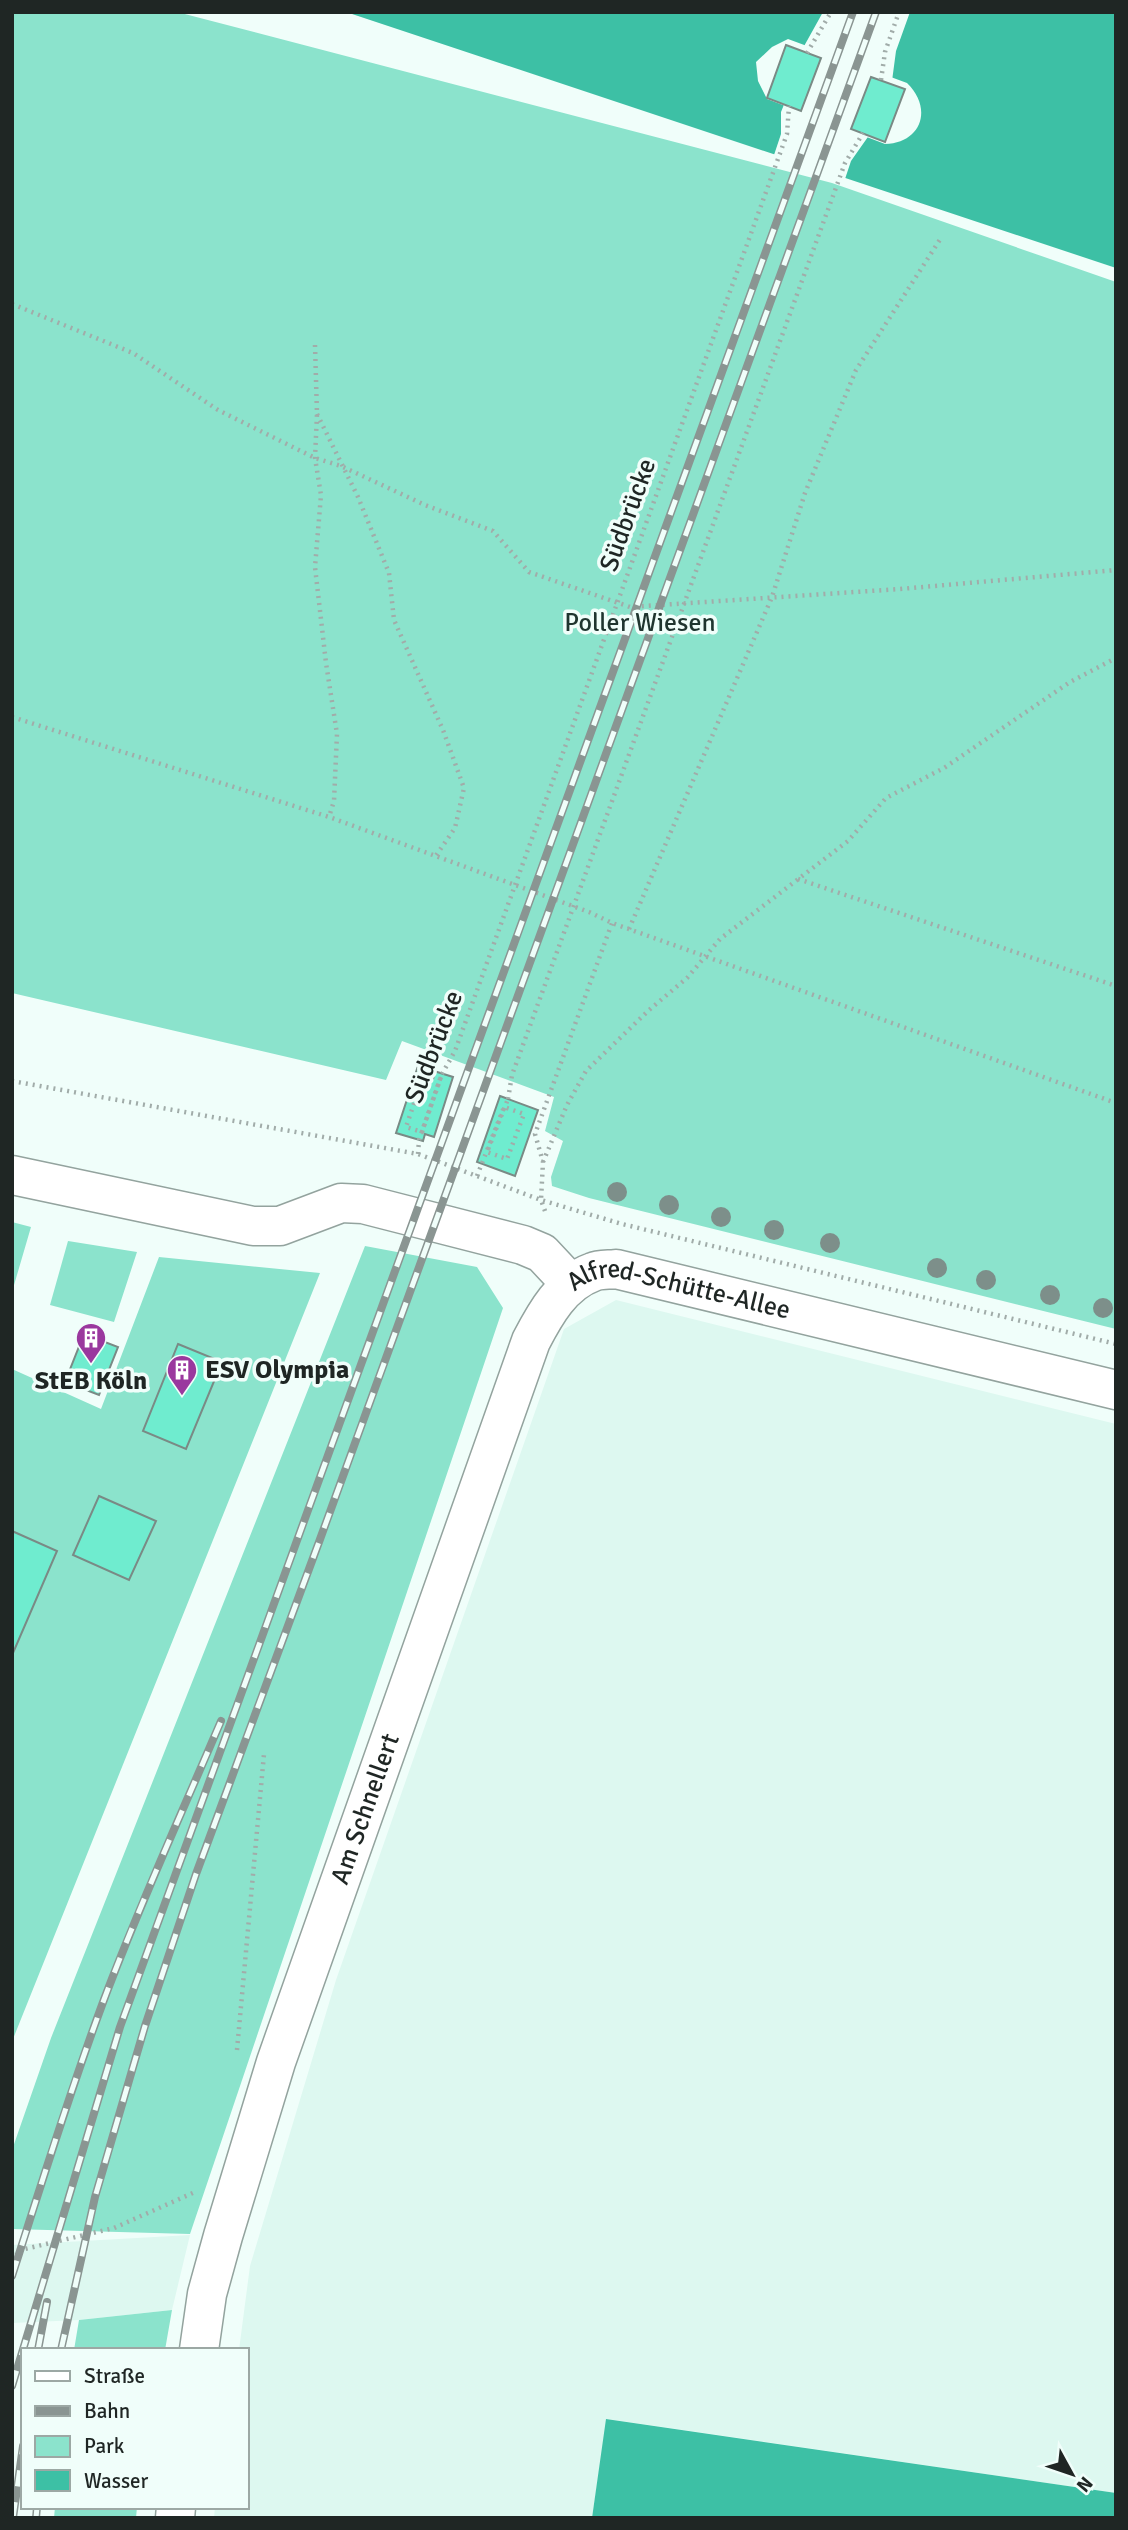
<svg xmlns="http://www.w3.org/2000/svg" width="1128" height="2530" font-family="Signika,sans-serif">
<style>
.built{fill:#ddf8f0}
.green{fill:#8be3cc}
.water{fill:#3dc0a5;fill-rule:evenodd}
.pier{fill:#f0fefa}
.building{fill:#6feccf;stroke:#7a8a85;stroke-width:2}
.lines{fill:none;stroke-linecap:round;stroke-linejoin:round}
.minor-casing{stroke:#93a39e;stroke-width:41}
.path{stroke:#a1aca9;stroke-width:4.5;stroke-dasharray:2 5;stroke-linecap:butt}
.minor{stroke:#fff;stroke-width:38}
.rail-casing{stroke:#8a9592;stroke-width:8}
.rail{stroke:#f0fefa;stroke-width:5;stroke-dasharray:16;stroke-linecap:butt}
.path-bridge{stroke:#a1aca9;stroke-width:4.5;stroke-dasharray:2 5;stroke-linecap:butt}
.tree{fill:#7d8f8a}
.labels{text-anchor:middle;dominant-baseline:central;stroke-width:7;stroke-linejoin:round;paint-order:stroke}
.street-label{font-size:26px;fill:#1f2624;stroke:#f0fefa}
.park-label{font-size:26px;fill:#1f352f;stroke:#f0fefa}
.poi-label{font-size:26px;font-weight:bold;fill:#1f2624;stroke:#f0fefa;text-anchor:start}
</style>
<rect width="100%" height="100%" fill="#f0fefa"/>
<path class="built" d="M 616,1300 L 1116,1424 L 1116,2493 L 607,2419 L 592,2518 L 214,2518 L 215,2507 L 247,2507 L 247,2350 L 239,2350 L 250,2266 L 336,1980 L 564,1329 Z
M 190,2235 L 172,2310 L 79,2320 L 12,2323 L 12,2245 Z"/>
<path class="green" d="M 12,12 L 177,12 L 832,183 L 1116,282 L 1116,1329 L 589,1198 L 552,1186 L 551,1177 L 563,1141 L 545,1131 L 554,1097 L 402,1041 L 386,1080 L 12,993 Z
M 12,1222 L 31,1227 L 12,1292 Z
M 68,1241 L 137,1252 L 114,1322 L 50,1305 Z
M 365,1246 L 477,1267 L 503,1308 L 190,2234 L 12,2229 L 12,2150 L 51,2038 Z
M 159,1257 L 320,1273 L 13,2039 L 12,1369 L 101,1409 Z
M 172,2310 L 165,2350 L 74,2350 L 79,2320 Z
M 55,2507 L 137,2507 L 136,2518 L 54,2518 Z"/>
<path class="water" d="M 346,12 L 1116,12 L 1116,268 ZM 788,39 L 907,83 C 933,108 922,143 885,144 L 767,99 L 758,81 L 756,62 L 772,47 Z
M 606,2419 L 1116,2493 L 1116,2518 L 592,2518 Z"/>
<path class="pier" d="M 823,12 L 910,12 L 896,51 L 892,81 L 803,48 Z
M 785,102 L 870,134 L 851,161 L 844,182 L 773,158 L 781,134 L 781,112 Z"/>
<path class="building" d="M 786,45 L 821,58 L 801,111 L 767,98 Z
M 871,77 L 905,89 L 885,142 L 851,129 Z
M 418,1066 L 453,1077 L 434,1137 L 425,1134 L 423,1141 L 396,1133 Z
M 500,1096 L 538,1110 L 515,1176 L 477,1162 Z
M 84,1334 L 118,1347 L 99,1395 L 65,1382 Z
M 178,1344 L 222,1362 L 186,1449 L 143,1431 Z
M 99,1496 L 156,1521 L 129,1580 L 73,1555 Z
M 12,1531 L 57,1551 L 13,1653 L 12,1652 Z"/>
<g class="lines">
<g class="minor-casing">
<g id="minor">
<path d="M 12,1175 L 253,1226 L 280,1226 L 341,1203 L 363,1204 L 523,1245 L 542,1253 L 571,1284"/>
<path id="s1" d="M 199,2350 L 207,2294 L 223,2236 L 276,2062 L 531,1341 C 545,1314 562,1283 593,1272 C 600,1269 609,1270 616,1269 L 1116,1390"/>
<path d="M 175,2518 L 176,2507"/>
</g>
</g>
<path class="path" d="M 807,53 L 831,12
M 881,80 L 885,52 L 899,12
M 12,304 L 133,353 L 218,410 L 315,458 L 341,466 L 425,505 L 493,531 L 529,572 L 630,607 L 900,589 L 1116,570
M 315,345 L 317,414 L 315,458 L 321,495 L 315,567 L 326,663 L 337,734 L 334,801 L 329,817
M 317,414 L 358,497 L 389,573 L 394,620 L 443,730 L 464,788 L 455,828 L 435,857
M 12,717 L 329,817 L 589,912 L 612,923 L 1116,1103
M 798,879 L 1116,986
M 629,929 L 772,597 L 805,493 L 856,370 L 941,238
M 12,1081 L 418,1154 L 541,1200 L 622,1224 L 1116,1344
M 418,1154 L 419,1140 L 440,1079 L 424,1074 L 406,1127 L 422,1132 L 442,1074
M 543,1162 L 567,1105 L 586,1071 L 649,1010 L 687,978 L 720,939 L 848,841 L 886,798 L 944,768 L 1070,682 L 1116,658
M 477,1176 L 504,1107 L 524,1114 L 507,1159 L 487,1152 L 508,1099
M 545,1211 L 541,1200 L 543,1162 L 535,1134 L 612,923
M 237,2050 L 264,1754
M 12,2252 L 114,2228 L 195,2192"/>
<use href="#minor" class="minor"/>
<g class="rail-casing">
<path id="rail" d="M 12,2276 C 41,2185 69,2094 102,2005 C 138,1908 181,1815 221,1721
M 38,2350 L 47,2302
M 61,2350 L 95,2197 L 145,2026 L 196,1874 L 319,1542 L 876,12
M 12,2386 L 120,2027 L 853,12
M 13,2518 L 23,2446
M 36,2518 L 37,2507"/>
</g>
<use href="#rail" class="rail"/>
<path class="path-bridge" d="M 442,1074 L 455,1051 L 787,134 L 789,106
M 508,1099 L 512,1075 L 845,163 L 863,133"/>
</g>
<g class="tree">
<circle cx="617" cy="1192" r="10"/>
<circle cx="669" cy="1205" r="10"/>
<circle cx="721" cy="1217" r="10"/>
<circle cx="774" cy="1230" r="10"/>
<circle cx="830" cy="1243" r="10"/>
<circle cx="937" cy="1268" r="10"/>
<circle cx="986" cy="1280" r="10"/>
<circle cx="1050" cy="1295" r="10"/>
<circle cx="1103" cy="1308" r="10"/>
</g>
<defs>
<g id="building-pin" transform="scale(1.575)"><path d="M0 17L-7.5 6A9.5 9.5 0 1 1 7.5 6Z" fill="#9a389e" stroke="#f0fefa"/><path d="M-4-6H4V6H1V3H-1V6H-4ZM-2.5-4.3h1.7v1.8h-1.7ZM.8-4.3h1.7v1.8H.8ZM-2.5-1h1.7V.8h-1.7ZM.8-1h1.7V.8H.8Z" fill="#fff"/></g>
</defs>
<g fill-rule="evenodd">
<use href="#building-pin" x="91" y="1338"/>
<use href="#building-pin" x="182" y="1370"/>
</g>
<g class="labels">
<g class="street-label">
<text transform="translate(628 515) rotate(-70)">Südbrücke</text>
<text transform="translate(434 1047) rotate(-69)">Südbrücke</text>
<text stroke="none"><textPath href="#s1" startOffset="1246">Alfred-Schütte-Allee</textPath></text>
<text stroke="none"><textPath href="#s1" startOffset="567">Am Schnellert</textPath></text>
</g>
<g class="park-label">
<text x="640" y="623">Poller Wiesen</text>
</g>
<g class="poi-label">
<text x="205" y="1370">ESV Olympia</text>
<text x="91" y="1381" text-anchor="middle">StEB Köln</text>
</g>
</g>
<rect width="1128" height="2530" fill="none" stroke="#1f2624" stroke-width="28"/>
<rect x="21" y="2348" width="228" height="161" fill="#f0fefa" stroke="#9ca8a4" stroke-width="2"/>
<rect x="35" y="2371" width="35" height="10" fill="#ffffff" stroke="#9ca8a4" stroke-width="2"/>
<text x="84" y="2383" font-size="21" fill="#1f2624">Straße</text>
<rect x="35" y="2406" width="35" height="10" fill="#8a9592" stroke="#9ca8a4" stroke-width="2"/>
<text x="84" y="2418" font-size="21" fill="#1f2624">Bahn</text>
<rect x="35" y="2436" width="35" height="21" fill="#8be3cc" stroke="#9ca8a4" stroke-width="2"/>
<text x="84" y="2453" font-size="21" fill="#1f2624">Park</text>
<rect x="35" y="2470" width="35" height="21" fill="#3dc0a5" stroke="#9ca8a4" stroke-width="2"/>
<text x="84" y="2488" font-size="21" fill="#1f2624">Wasser</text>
<g transform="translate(1072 2474) rotate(130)" stroke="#f0fefa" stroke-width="5" paint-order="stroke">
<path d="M0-5L12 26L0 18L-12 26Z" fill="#1f2624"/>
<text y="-10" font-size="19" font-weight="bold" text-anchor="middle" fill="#1f2624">N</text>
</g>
</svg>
